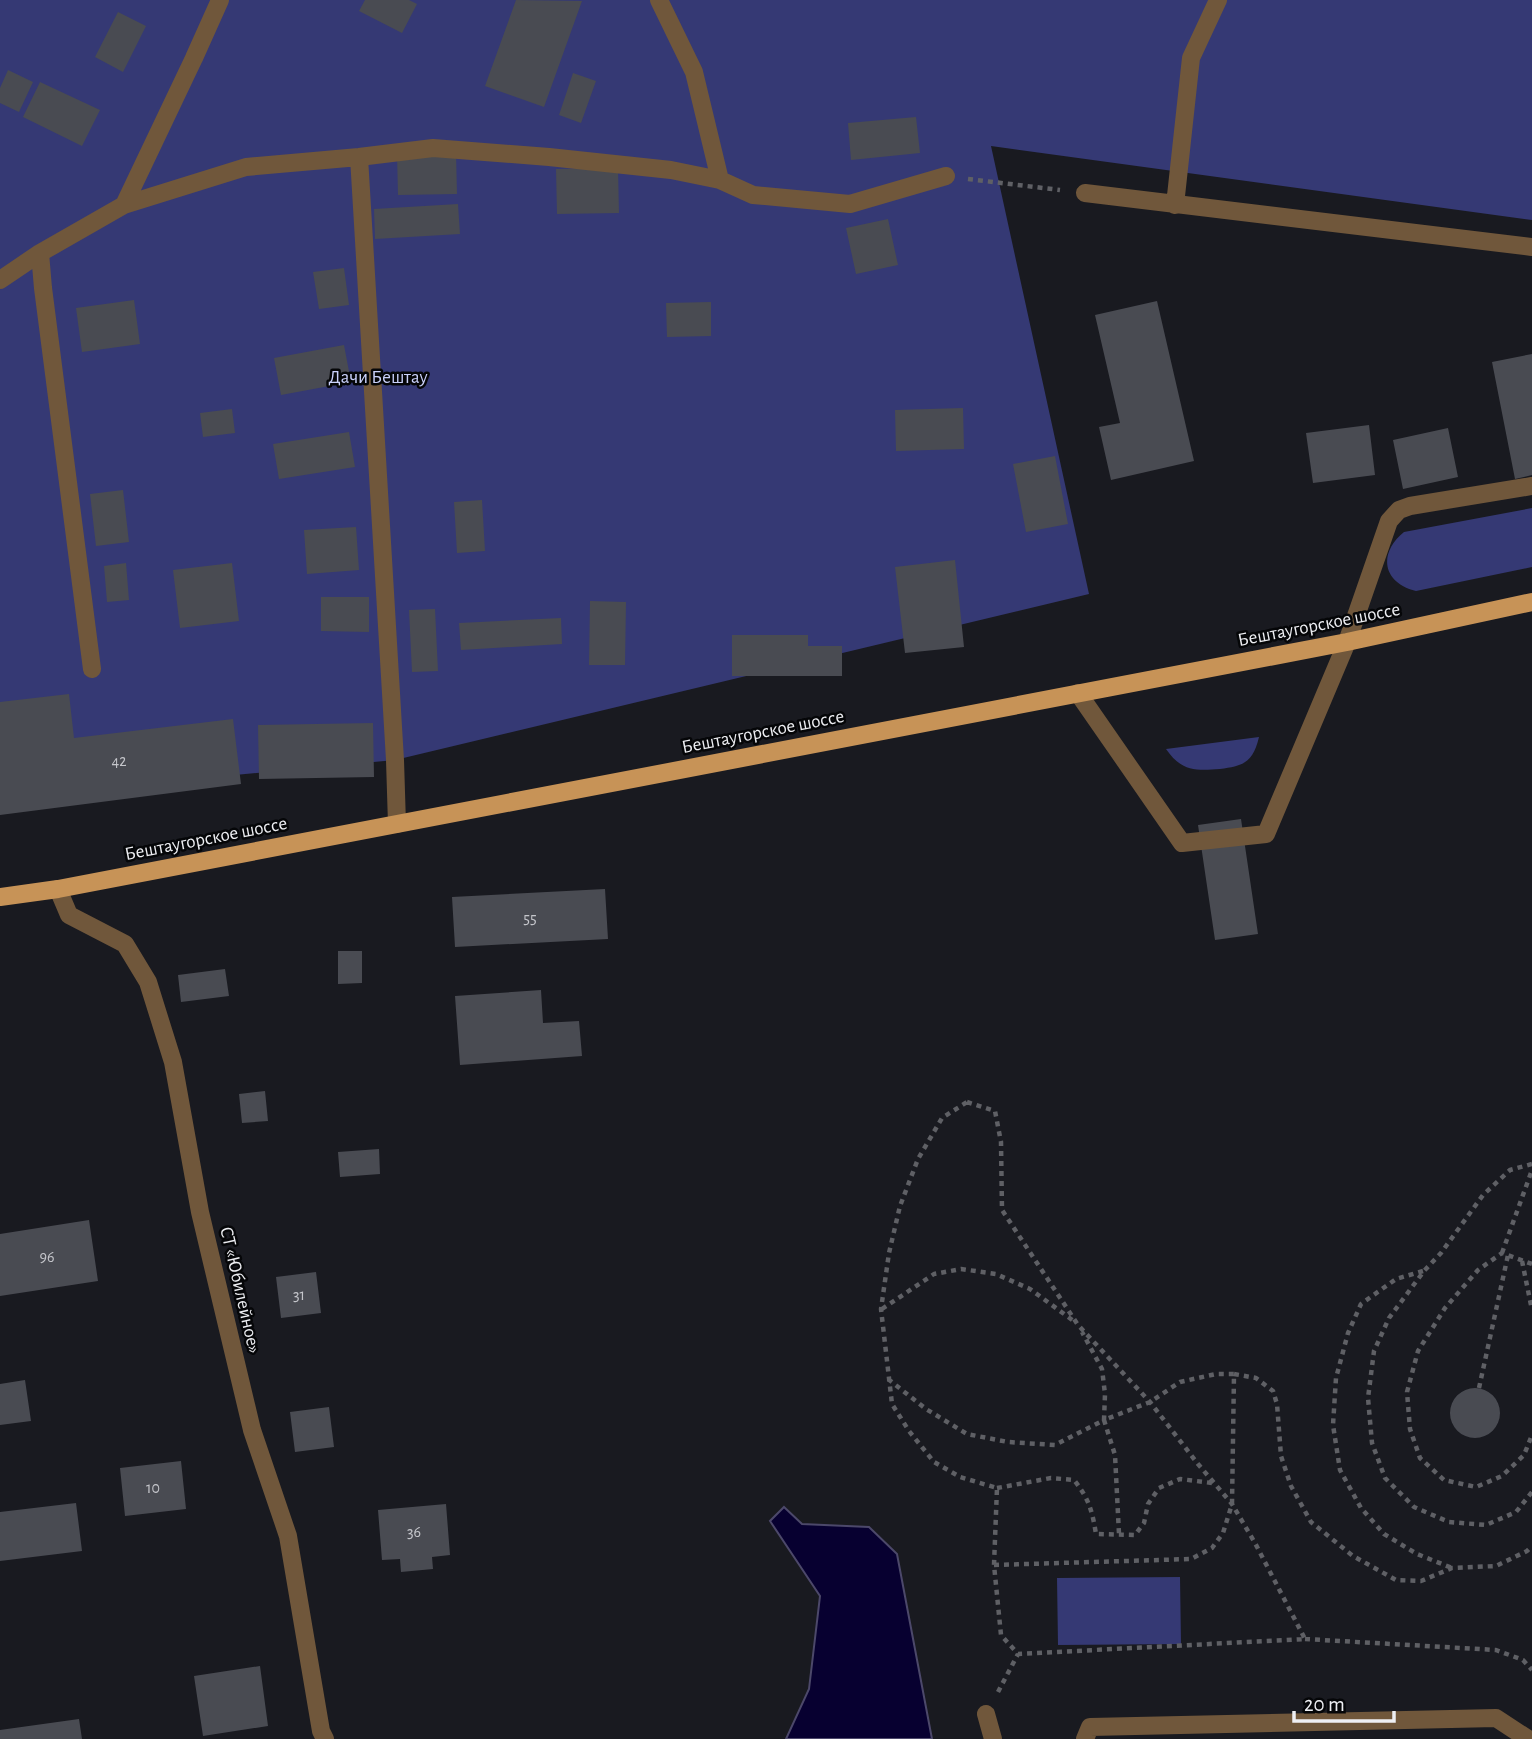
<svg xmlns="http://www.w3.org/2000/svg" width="1532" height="1739" font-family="'Alegreya Sans',sans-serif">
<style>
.green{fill:#353974}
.water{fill:#070030;stroke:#4c486a;stroke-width:2}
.building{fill:#494b52}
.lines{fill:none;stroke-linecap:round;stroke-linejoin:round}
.path{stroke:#5f6065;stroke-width:4.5;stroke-dasharray:5 5;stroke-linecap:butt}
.minor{stroke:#70573b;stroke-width:18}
.major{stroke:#c79357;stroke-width:18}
.labels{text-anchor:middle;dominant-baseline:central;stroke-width:5;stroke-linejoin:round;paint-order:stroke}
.number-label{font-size:16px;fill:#c5c6cb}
.park-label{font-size:19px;fill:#cad1fb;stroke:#050608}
.street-label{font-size:19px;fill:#eeeff3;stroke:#050608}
</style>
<rect width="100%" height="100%" fill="#191a20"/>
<path class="green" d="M 0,0 L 1532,0 L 1532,220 L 991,146 L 1089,594 L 395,760 L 0,797 Z
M 1532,508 L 1532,567 L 1416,591 C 1382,583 1378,553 1404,532 Z
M 1259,737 C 1253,762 1244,766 1220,769 C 1195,771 1181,771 1166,749 Z
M 1180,1577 L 1181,1644 L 1058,1645 L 1057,1578 Z"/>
<path class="water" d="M 784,1507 L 802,1524 L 869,1527 L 897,1554 L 932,1739 L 786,1739 L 809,1689 L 820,1596 L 770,1521 Z"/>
<path class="building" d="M 365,0 L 409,0 L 417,4 L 402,33 L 359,11 Z
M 516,0 L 582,1 L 544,107 L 485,86 Z
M 118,12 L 146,26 L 123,72 L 95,57 Z
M 8,70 L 33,82 L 19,112 L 0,103 L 0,88 Z
M 573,73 L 596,81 L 581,123 L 559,115 Z
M 40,82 L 100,110 L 82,146 L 23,117 Z
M 916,117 L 920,153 L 851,160 L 848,123 Z
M 456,153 L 457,194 L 398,195 L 397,154 Z
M 618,168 L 619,213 L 557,214 L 556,169 Z
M 458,204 L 460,234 L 375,239 L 374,209 Z
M 888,219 L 898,265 L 856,274 L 846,228 Z
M 344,268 L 349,305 L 319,309 L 313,272 Z
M 134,300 L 140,344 L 82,352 L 76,308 Z
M 1157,301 L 1194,461 L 1111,480 L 1099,427 L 1120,423 L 1095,315 Z
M 711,302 L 711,336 L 667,337 L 666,303 Z
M 344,345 L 351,382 L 281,395 L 274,358 Z
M 1532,354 L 1532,475 L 1515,479 L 1492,362 Z
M 963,408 L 964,449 L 896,451 L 895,410 Z
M 232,409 L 235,433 L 203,437 L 200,413 Z
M 1369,425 L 1375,475 L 1313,483 L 1306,433 Z
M 1448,428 L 1458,477 L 1403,489 L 1393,440 Z
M 349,432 L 355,467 L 279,479 L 273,444 Z
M 1055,456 L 1068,524 L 1026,532 L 1013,464 Z
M 123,490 L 129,542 L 96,546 L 90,494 Z
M 482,500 L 485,551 L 457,553 L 454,502 Z
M 356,527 L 359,570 L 307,574 L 304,530 Z
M 955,560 L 964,647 L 905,653 L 895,567 Z
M 126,563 L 129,600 L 107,602 L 104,566 Z
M 232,563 L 239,621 L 180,628 L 173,570 Z
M 321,597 L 369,597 L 369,632 L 321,631 Z
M 590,601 L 626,602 L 625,665 L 589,665 Z
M 435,609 L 438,671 L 412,672 L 409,610 Z
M 561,618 L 562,644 L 461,650 L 459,623 Z
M 732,635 L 808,635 L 808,646 L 842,646 L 842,676 L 732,676 Z
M 69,694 L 74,738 L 233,719 L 241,784 L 0,815 L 0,702 Z
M 373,723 L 374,777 L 259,779 L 258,725 Z
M 1241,819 L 1258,934 L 1215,940 L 1198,825 Z
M 605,889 L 608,939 L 455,947 L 452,897 Z
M 338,951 L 362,951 L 362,983 L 338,984 Z
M 225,969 L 229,996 L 181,1002 L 178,975 Z
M 541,990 L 543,1023 L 579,1021 L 582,1056 L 460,1065 L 455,996 Z
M 265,1091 L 268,1121 L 242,1123 L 239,1094 Z
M 379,1149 L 380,1174 L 340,1177 L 338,1152 Z
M 89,1220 L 98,1281 L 0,1296 L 0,1234 Z
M 316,1272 L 321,1313 L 281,1318 L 276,1277 Z
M 25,1380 L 31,1421 L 0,1425 L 0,1384 Z
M1450 1413a25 25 0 1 1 50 0a25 25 0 1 1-50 0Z
M 329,1407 L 334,1447 L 295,1452 L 290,1412 Z
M 181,1461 L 186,1509 L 125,1516 L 120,1468 Z
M 76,1503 L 82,1551 L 0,1561 L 0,1512 Z
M 446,1504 L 450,1555 L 432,1557 L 433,1569 L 401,1572 L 400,1559 L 382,1560 L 378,1510 Z
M 260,1666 L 268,1726 L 203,1736 L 194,1676 Z
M 79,1719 L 82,1739 L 0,1739 L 0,1730 Z"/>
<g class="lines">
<path class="path" d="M 968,179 L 1060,190
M 967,1102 L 995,1111 L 1001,1142 L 1002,1210 L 1078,1325 L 1150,1402 L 1198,1464 L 1232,1504 L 1255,1543 L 1305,1639 L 1018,1654 L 1001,1635 L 994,1565 L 997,1488 L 960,1477 L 934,1462 L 909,1431 L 892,1404 L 881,1309 L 889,1253 L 900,1206 L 918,1159 L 942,1118 Z
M 1532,1164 L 1510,1170 L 1483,1195 L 1441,1253 L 1424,1271 L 1389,1318 L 1374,1351 L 1368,1398 L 1372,1443 L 1385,1478 L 1414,1507 L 1449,1522 L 1486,1525 L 1516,1512 L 1532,1492
M 1502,1253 L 1532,1170
M 1522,1261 L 1532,1310
M 1532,1264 L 1502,1253 L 1478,1270 L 1445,1308 L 1418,1351 L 1407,1392 L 1410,1429 L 1420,1458 L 1444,1480 L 1476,1487 L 1502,1476 L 1524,1455 L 1532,1435
M 1423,1271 L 1396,1279 L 1361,1304 L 1348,1333 L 1336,1378 L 1333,1425 L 1340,1470 L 1361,1508 L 1384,1534 L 1417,1554 L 1452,1568
M 882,1309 L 934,1274 L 961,1269 L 996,1274 L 1030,1289 L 1075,1322
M 1234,1374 L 1256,1378 L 1273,1391 L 1277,1404 L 1281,1456 L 1291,1486 L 1311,1522 L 1353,1556 L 1396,1580 L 1421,1581 L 1452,1568 L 1496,1566 L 1527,1551 L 1532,1546
M 888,1379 L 926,1409 L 967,1434 L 1008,1442 L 1055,1445 L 1104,1420 L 1105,1394 L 1102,1369 L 1082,1332
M 1479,1388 L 1508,1255
M 997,1488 L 1051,1478 L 1074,1480 C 1089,1499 1092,1510 1096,1534 L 1135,1535 L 1144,1523 L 1148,1504 L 1159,1488 L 1180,1479 L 1212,1483
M 994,1565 L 1191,1559 L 1212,1548 L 1223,1533 L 1232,1504 L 1234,1374 L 1216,1374 L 1180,1382 L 1150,1402 L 1104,1420 L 1115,1455 L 1119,1534
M 1305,1639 L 1496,1650 L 1523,1660 L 1532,1670
M 998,1692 L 1018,1654"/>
<path class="minor" d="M 659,0 L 694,72 L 720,180
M 359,157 L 395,760 L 397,824
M 1085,193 L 1532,247
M 124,205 L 194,58 L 220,0
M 1175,205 L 1191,58 L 1218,0
M 40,253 L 43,288 L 92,669
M 0,280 L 40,253 L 124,205 L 246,167 L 359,157 L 433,148 L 549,157 L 671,170 L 720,180 L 753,195 L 850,204 L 946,176
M 1078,693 L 1182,843 L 1266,834 L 1347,642 L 1389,521 L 1399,510 L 1410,506 L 1532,486
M 58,889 L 69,915 L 125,944 L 148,982 L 173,1062 L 200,1212 L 252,1430 L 288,1536 L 321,1731 L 325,1739
M 986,1714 L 993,1739
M 1085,1739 L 1090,1727 L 1496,1718 L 1528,1739"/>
<path class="major" d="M 0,897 L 58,889 L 1347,642 L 1532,602"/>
</g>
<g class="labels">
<g class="number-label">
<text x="119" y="761">42</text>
<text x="530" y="918">55</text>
<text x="47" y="1257">96</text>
<text x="299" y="1295">31</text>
<text x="153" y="1488">10</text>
<text x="414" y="1532">36</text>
</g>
<g class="park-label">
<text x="378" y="377">Дачи Бештау</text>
</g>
<g class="street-label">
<text transform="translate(1319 625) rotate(-11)">Бештаугорское шоссе</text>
<text transform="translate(763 732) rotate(-11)">Бештаугорское шоссе</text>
<text transform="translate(206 839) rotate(-11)">Бештаугорское шоссе</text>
<text transform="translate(240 1290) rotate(77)">СТ «Юбилейное»</text>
</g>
</g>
<path d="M1294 1711v10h100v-10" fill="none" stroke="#eeeff3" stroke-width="3.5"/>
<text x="1304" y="1711" font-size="21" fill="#eeeff3" stroke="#050608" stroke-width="5" paint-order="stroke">20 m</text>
</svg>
